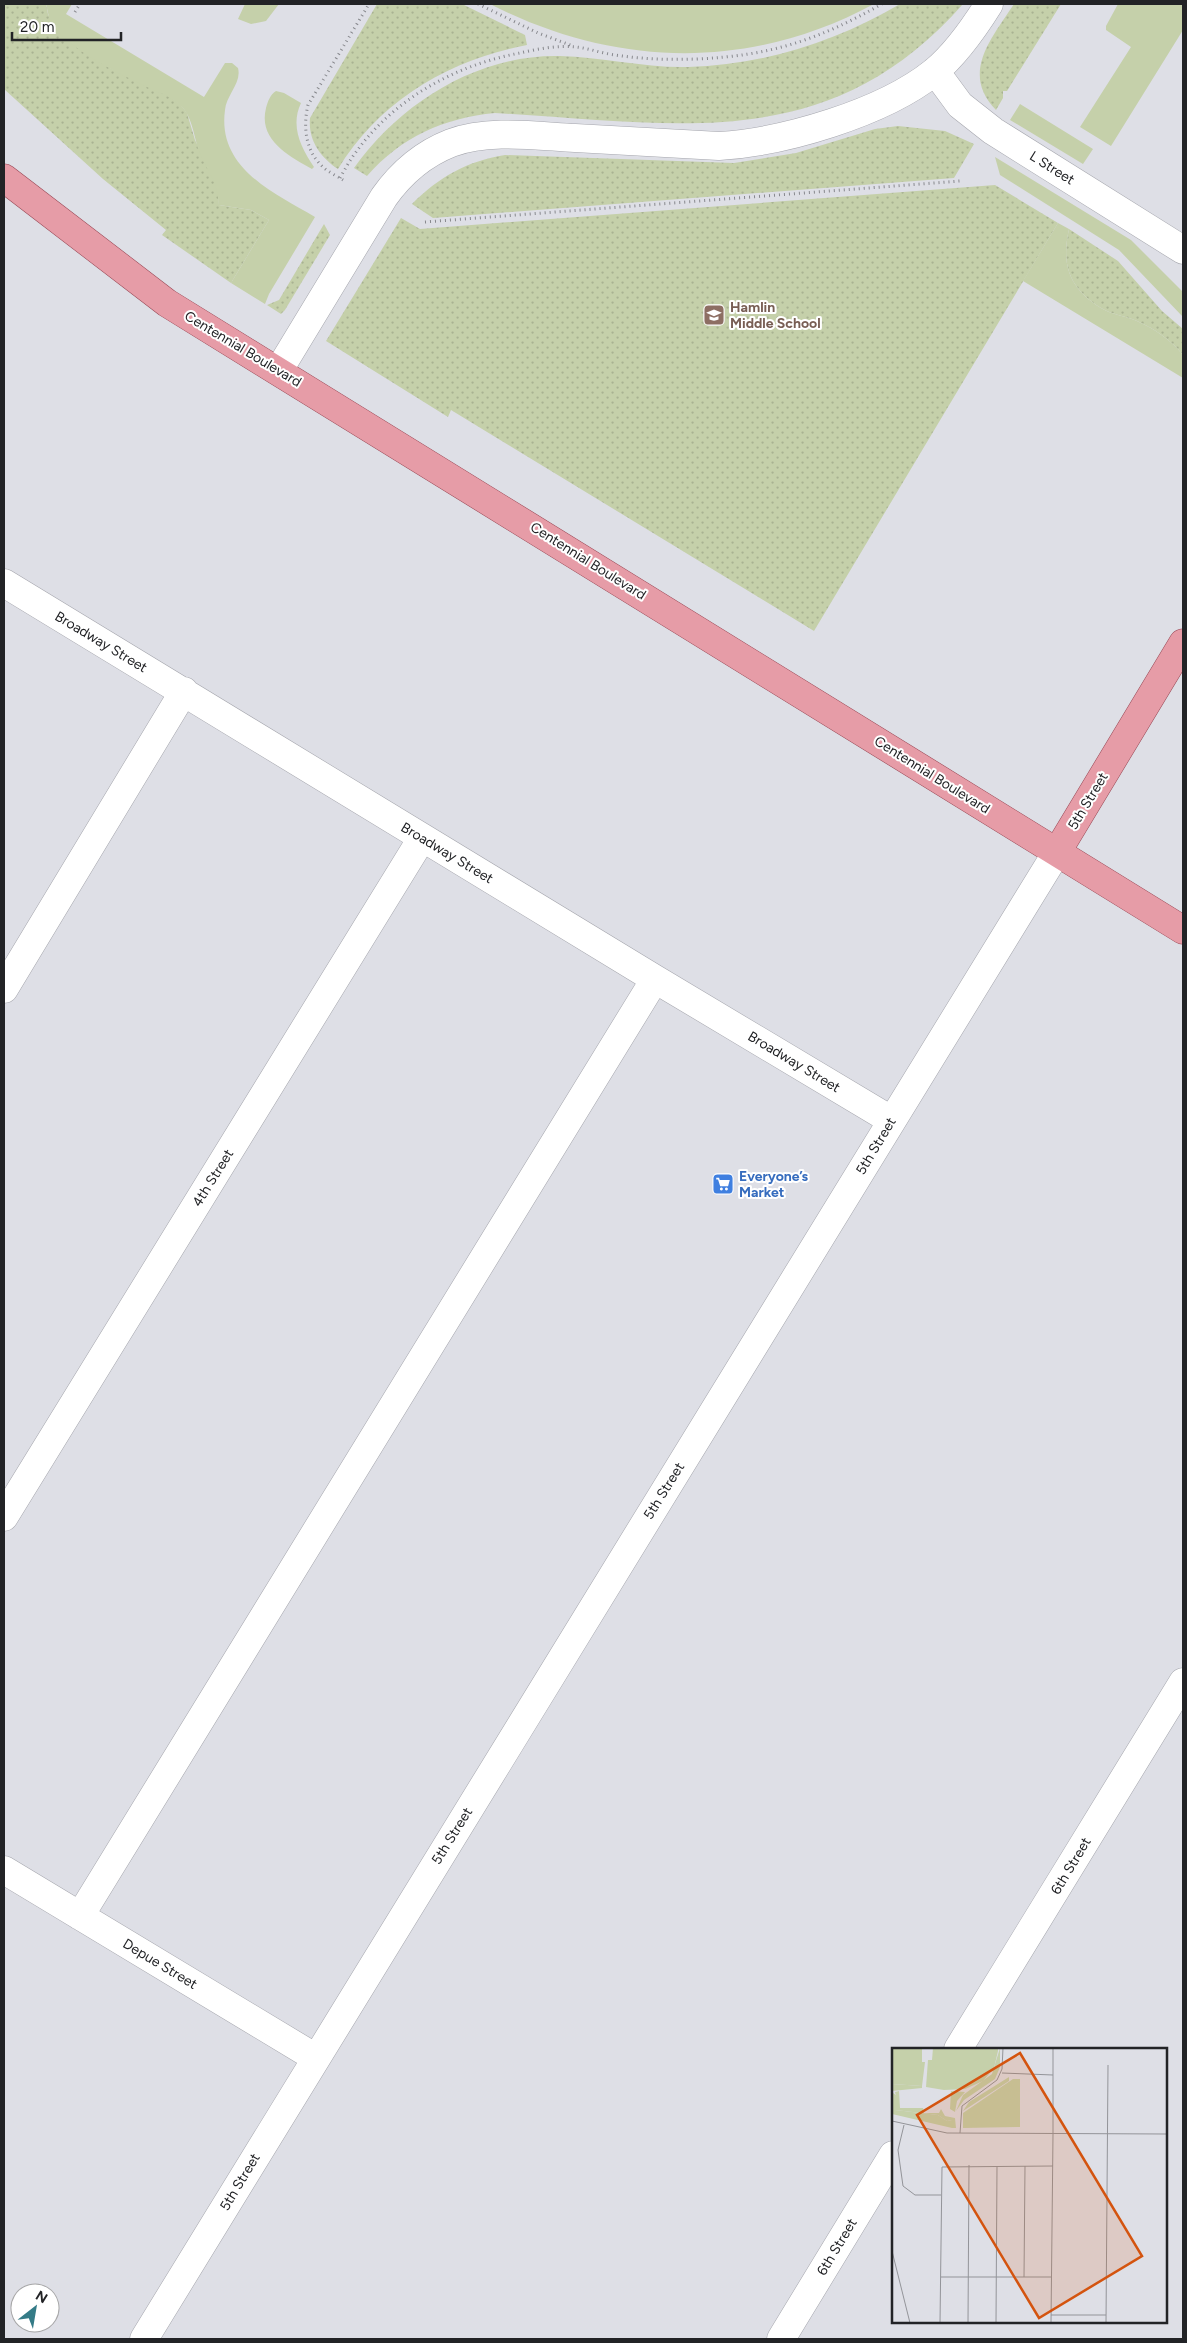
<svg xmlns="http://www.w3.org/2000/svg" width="1187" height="2343" font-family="Figtree,sans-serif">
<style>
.grass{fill:url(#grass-dots)}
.garden{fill:#c5d0aa}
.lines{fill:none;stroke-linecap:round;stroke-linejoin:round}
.minor-casing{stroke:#a5a6ad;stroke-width:29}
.major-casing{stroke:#974754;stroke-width:29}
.path{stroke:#87888d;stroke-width:3;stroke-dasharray:1 4;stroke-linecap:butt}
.minor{stroke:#fff;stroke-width:28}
.major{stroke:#e69ca7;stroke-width:28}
.labels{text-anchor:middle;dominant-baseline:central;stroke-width:4;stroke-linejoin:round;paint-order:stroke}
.street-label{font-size:14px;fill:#222326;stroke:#fff}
.education-label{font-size:14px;font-weight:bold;fill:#785e54;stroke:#fff;text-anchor:start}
.shop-label{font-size:14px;font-weight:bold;fill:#366cbe;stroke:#fff;text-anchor:start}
.inset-road{fill:none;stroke:#939499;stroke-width:1}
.view{fill:#d4540f;fill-opacity:0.15;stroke:#d4540f;stroke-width:2.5}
.inset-edge{fill:none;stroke:#222326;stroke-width:2.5}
</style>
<defs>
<pattern id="grass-dots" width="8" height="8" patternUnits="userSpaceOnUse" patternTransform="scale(1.25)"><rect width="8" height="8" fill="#c5d0aa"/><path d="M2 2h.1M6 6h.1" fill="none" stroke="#a9b292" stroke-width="1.8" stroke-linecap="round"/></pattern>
</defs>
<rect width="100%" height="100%" fill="#dedfe6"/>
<path class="grass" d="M 4,4 L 46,4 L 48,14 L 54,27 L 67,39 L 110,68 L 169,96 L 180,104 L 187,113 L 195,140 L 218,187 L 219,205 L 251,210 L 269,220 L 231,283 L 162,235 L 166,230 L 103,179 L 4,89 Z
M 377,4 L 462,4 L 525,35 L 527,45 C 449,60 380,100 338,169 C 320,157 308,140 310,118 Z
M 900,4 L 963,4 C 828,157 677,123 495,113 C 444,118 401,137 367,176 L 354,168 C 400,103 478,54 560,56 C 603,57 645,68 688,67 C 764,65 835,42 900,4 Z
M 1014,4 L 1061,4 L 1007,91 L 1003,91 L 1003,98 L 996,110 C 960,73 992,38 1014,4 Z
M 898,126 L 945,131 L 974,144 L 954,178 L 433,218 L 412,204 C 439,177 467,161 505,155 L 734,163 L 796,153 L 875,129 Z
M 995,185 L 1058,223 L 814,631 L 451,410 L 448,417 L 326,341 L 401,218 L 420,229 Z
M 324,224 L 330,235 L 285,310 L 281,314 L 267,305 L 279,300 Z
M 1069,229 L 1118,261 L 1162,311 L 1183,329 L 1183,355 C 1171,340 1155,329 1137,321 C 1126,316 1112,315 1101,308 C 1069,288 1061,265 1069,229 Z"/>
<path class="garden" d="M 46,4 L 72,4 L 66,14 L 204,97 L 225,63 L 232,63 L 238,68 C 242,83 226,95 225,110 C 217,168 274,193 315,217 L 269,294 L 265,304 L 231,283 L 269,220 L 251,210 L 219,205 C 217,181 210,176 201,156 C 193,138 194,117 179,104 C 169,95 157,92 145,86 C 116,72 77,53 55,29 C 49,22 48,12 46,4 Z
M 245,4 L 279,4 L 266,21 L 251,24 L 238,19 Z
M 490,4 L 874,4 C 750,71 615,68 490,4 Z
M 1118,4 L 1183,4 L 1183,30 L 1111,146 L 1080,127 L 1131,47 L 1106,30 L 1106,26 Z
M 276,91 L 284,93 L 301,103 C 290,126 301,148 314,167 L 312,169 C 289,156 258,140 266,108 C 268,101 270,95 276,91 Z
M 1020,104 L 1093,149 L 1083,164 L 1010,120 Z
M 995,157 L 1131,240 L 1183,292 L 1183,317 L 1119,250 L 1000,175 Z
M 1058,223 L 1069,229 C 1061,265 1069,288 1101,308 C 1112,315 1126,316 1137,321 C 1155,329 1171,340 1183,355 L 1183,378 L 1023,281 Z"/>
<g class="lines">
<g class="minor-casing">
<path id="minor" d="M 935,71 L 960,105 L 993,131 L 1183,250
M 279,370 L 384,197 C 401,173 423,154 451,143 C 489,129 536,136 575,138 C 623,141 671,143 719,146 C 784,142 883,113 934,72 C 956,54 974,28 989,4
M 4,583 L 655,979 L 891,1120
M 4,989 L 184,691
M 4,1517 L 422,838
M 4,1870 L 316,2058
M 80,1916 L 655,979
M 958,2049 L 1183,1682
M 144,2339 L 1057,852
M 781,2339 L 893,2155"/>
</g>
<g class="major-casing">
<path id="major" d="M 4,178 L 167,303 L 1183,930
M 1057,852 L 1183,643"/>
</g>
<path class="path" d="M 478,4 L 538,33 L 573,46
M 75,12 L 80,4
M 340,178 C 345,169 350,160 356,152 C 395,98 456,65 520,53 C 537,49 558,45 576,47 C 587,48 598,52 609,54 C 638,59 667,60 696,59 C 770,56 818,40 882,4
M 343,180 C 337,176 328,172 323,167 C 305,151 303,126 308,105 L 369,4
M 425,222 L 960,181"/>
<use href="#minor" class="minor"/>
<use href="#major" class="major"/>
</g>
<defs>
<g id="school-square" transform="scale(1.125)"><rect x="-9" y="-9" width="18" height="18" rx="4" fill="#8d6e63" stroke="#fff"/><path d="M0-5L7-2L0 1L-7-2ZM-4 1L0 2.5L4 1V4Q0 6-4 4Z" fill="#fff"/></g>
<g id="supermarket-square" transform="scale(1.125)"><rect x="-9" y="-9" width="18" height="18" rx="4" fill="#3f7fe0" stroke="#fff"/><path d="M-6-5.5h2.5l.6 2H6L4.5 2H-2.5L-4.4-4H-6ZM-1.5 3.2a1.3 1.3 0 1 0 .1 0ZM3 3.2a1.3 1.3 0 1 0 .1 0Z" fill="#fff"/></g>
</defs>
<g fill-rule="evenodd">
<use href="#school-square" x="714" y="315"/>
<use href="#supermarket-square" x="723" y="1184"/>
</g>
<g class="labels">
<g class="street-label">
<text transform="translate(1052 168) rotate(32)">L Street</text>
<text transform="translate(243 349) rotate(31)">Centennial Boulevard</text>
<text transform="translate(588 561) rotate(32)">Centennial Boulevard</text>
<text transform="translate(101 642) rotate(31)">Broadway Street</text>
<text transform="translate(932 775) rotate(32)">Centennial Boulevard</text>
<text transform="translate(1088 801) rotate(-59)">5th Street</text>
<text transform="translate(447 853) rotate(31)">Broadway Street</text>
<text transform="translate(794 1062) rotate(31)">Broadway Street</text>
<text transform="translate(876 1146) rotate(-59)">5th Street</text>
<text transform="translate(213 1178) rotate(-58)">4th Street</text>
<text transform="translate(664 1491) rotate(-58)">5th Street</text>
<text transform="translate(452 1836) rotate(-58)">5th Street</text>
<text transform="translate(1071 1866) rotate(-59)">6th Street</text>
<text transform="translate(160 1964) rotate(31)">Depue Street</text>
<text transform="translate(240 2182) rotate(-59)">5th Street</text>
<text transform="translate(837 2247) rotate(-59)">6th Street</text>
</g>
<g class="education-label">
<text x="730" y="307">Hamlin<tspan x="730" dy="16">Middle School</tspan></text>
</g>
<g class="shop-label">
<text x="739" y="1176">Everyone’s<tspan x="739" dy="16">Market</tspan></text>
</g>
</g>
<g transform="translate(892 2048)">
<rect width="275" height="275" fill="#dedfe6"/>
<path d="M 108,0 L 108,19 L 103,31 L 72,52 L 64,63 L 71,47 L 100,26 ZM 117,29 L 117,33 L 71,63 L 77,54 ZM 121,31 L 128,31 L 128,79 L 71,80 L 71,65 ZM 0,36 L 30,38 L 30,40 L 0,43 ZM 59,43 L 73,44 L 65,53 L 63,64 L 58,61 ZM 0,44 L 5,48 L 3,62 L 46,67 L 55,73 L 60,72 L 60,80 L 0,66 Z" fill="#c5d0aa"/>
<path d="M 0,0 L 30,0 L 30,14 L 33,14 L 30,38 L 0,36 ZM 41,0 L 106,0 L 106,3 L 102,20 L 91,33 L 73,41 L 52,42 L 34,39 L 36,12 L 40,12 ZM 7,43 L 8,60 L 31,60 L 32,65 L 47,65 L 49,61 L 53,68 L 63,70 L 64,80 L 60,80 L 60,72 L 55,73 L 46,67 L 3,62 L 0,52 L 4,48 L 3,44 Z" fill="#c5d0aa"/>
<path class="inset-road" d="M 110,25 L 161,27M 0,73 L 55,85 L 275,86M 12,77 L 6,102 L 11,138 L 23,147 L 49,147M 68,85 L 70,58 L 105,32 L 110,21 L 111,0M 161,86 L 161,0M 0,203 L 18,275M 49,229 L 160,229M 132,229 L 133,118M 0,230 L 0,251M 159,267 L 214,267M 48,275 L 50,119 L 161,118M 76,275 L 77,117M 104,275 L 105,118M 159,275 L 161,86M 214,275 L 216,17"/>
<path class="view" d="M 128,5 L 250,208 L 147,270 L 25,67 Z"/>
<rect width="275" height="275" class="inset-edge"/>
</g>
<rect width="1187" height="2343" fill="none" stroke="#222326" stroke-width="10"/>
<g transform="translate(35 2308) rotate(31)"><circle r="24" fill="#ffffff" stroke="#a7a7a8"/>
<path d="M0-4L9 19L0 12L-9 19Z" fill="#347b87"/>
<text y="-8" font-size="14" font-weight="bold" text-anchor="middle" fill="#222326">N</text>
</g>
<path d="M12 32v8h109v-8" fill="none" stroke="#222326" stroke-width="2.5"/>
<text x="20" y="32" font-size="15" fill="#222326" stroke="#ffffff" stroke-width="4" paint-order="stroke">20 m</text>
</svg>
